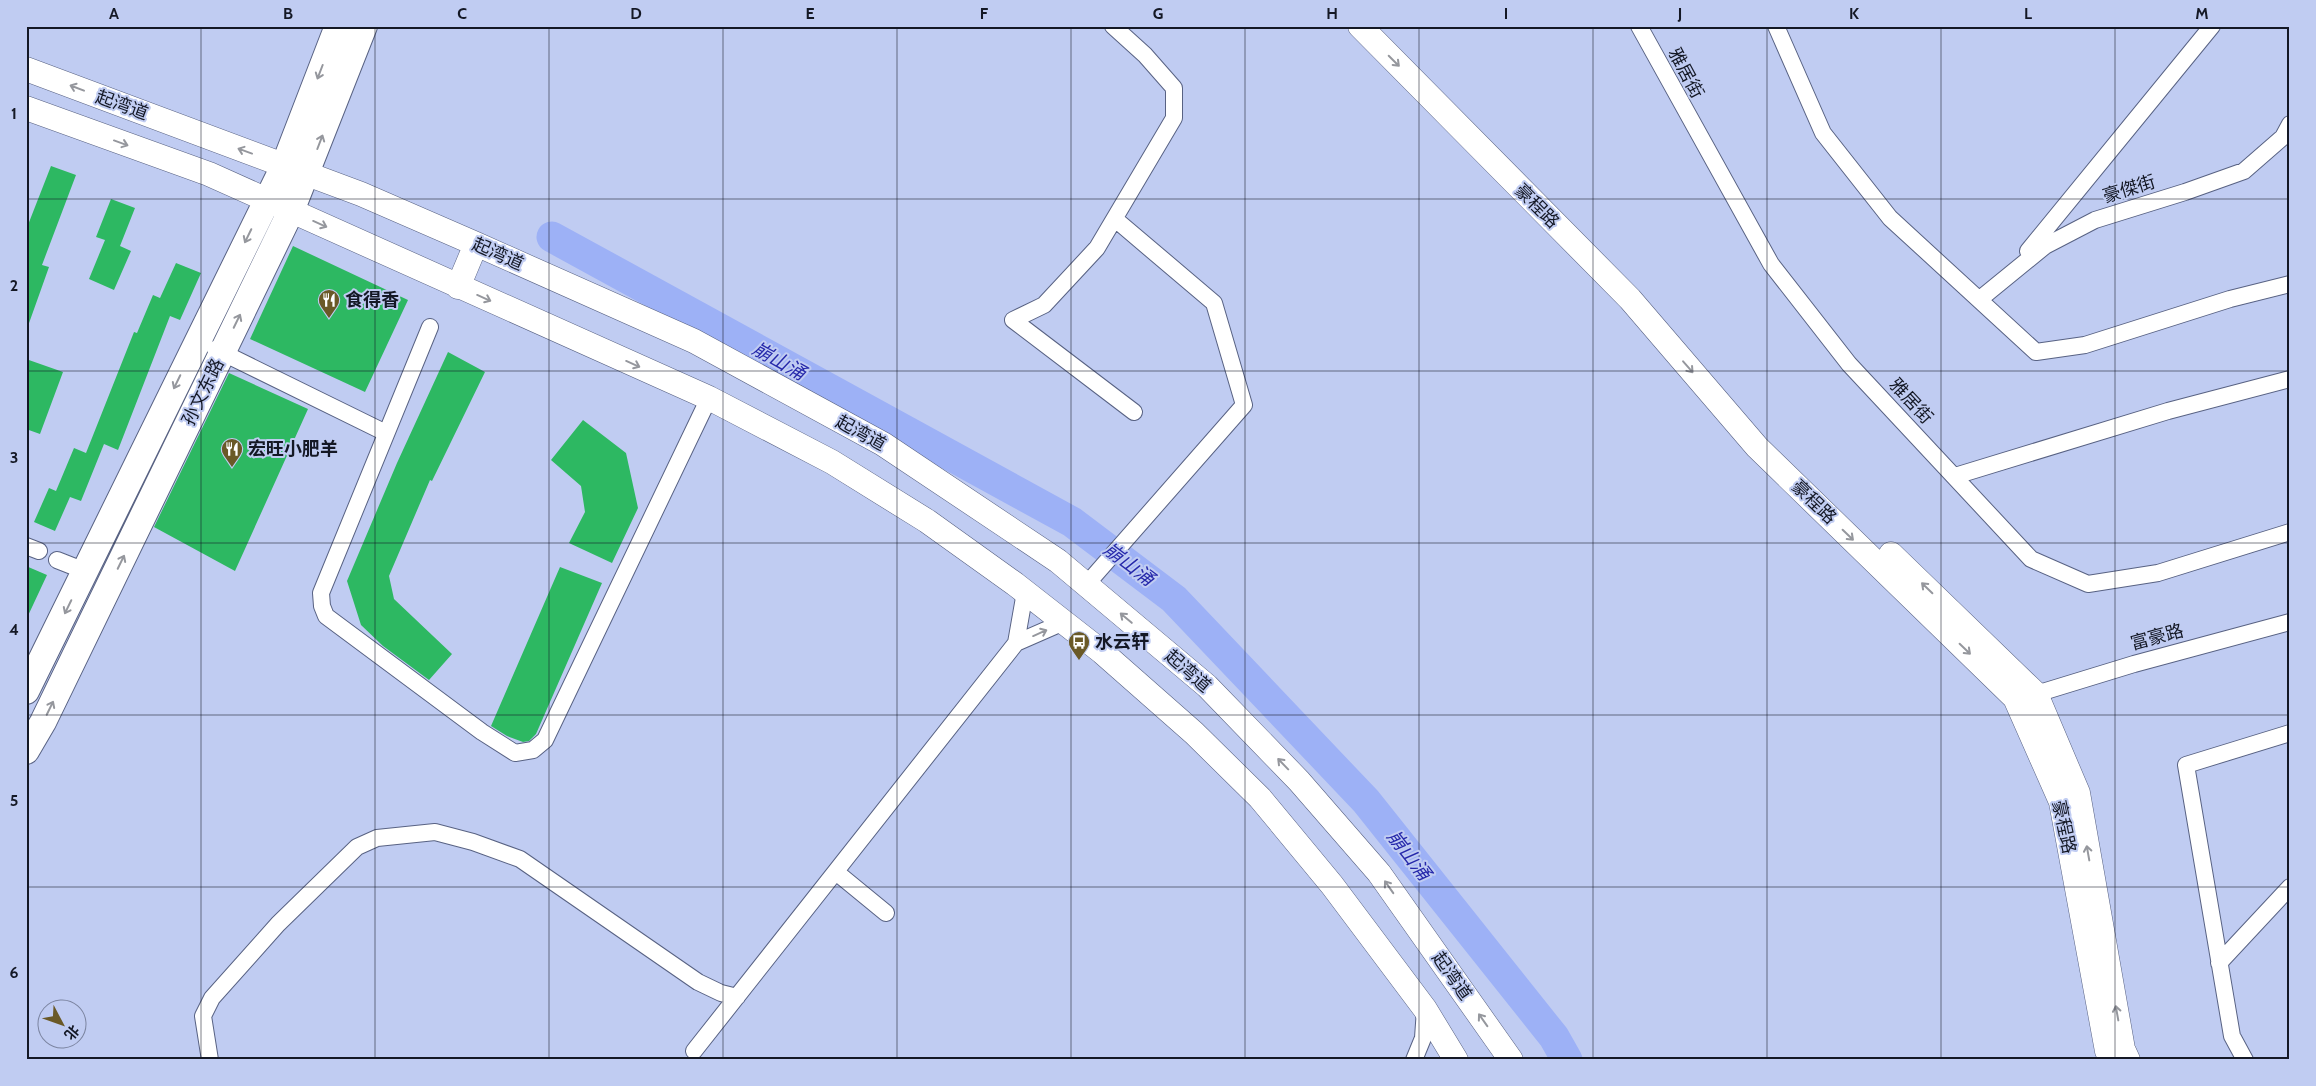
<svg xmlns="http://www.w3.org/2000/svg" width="2316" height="1086" font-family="Cabin,'Noto Sans SC',sans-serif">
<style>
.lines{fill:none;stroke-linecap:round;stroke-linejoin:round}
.river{stroke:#9db1f6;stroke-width:31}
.building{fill:#2db862}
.street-casing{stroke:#586283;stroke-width:18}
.secondary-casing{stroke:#586283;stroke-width:25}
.primary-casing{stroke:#586283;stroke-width:28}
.street{stroke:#fff;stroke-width:16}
.secondary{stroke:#fff;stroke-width:24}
.primary{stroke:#fff;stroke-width:26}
.oneway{stroke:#95979d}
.grid{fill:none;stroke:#141825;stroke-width:1;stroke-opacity:0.55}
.labels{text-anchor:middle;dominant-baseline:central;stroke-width:4;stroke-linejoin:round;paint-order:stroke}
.street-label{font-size:18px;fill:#141825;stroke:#c0ccf2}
.poi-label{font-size:18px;font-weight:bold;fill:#141825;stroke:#c0ccf2;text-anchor:start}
.water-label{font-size:19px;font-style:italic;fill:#2629ab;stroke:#c0ccf2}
.neatline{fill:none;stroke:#141825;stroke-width:2}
.grid-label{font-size:16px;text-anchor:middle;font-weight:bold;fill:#141825}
</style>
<rect width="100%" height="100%" fill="#c0ccf2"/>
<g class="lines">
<path class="river" d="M 552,237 L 1072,522 L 1174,599 L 1366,801 L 1554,1037 L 1567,1060"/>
</g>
<path class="building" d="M 51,166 L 76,175 L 42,265 L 49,267 L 28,326 L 26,326 L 26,230 Z
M 111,199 L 135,208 L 120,246 L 131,251 L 114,290 L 89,279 L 105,240 L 96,237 Z
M 293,246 L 408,300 L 365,392 L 250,339 Z
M 176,263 L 201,273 L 180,320 L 170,316 L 118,450 L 104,444 L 81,501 L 70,497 L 55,531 L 34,522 L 49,488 L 56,491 L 74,448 L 86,453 L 134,332 L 137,333 L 153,295 L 160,298 Z
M 448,352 L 485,372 L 432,481 L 430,480 L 389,576 L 394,599 L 452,654 L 429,680 L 383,646 L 361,625 L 347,581 L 397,463 Z
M 26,359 L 63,372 L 40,434 L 26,429 Z
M 229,373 L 308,409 L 235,571 L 154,527 Z
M 583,420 L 626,453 L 638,508 L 612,563 L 569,543 L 585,512 L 581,486 L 551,460 Z
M 26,566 L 47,575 L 26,620 Z
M 560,567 L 602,583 L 536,734 L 529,741 L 523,742 L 507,736 L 491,726 Z"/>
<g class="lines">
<g class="street-casing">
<path id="street" d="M 1113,26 L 1145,55 L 1174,88 L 1174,118 L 1097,248 L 1044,305 L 1013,320 L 1134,412
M 1639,26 L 1771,264 L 1849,364 L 2031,559 L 2088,584 L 2158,573 L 2290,532
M 1776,26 L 1823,133 L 1890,218 L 2036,352 L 2085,345 L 2230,299 L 2290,284
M 2028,251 L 2212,26
M 1980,299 L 2045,246 L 2095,220 L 2185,192 L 2244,171 L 2283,137 L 2290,124
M 430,327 L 321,593 L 322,606 L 326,616 L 482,732 L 515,753 L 533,750 L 545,740 L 709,398
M 215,349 L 386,433
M 1955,476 L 2168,411 L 2290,379
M 26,546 L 39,551
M 57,560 L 85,571
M 1086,585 L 1244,405 L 1214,303 L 1115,219
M 1016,643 L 1064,622
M 2036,694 L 2134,664 L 2290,622
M 836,872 L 886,913
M 2219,963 L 2290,887
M 694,1051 L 1016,643 L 1025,592
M 210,1060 L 203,1016 L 212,998 L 278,924 L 357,847 L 377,838 L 435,832 L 473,842 L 520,859 L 698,982 L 721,993 L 737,997
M 1414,1060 L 1423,1038 L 1425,1009
M 2245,1060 L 2232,1036 L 2186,765 L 2290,733"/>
</g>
<g class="secondary-casing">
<path id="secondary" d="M 1360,26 L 1630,299 L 1757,447 L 2015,698 L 2061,802 L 2107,1051 L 2111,1060
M 26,69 L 361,194 L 476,244 L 694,341 L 883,444 L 1058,561 L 1207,686 L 1299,781 L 1379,873 L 1511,1060
M 26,108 L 209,174 L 709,398 L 832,462 L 927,521 L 1015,584 L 1102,652 L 1194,733 L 1260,798 L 1332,885 L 1425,1009 L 1456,1060
M 458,287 L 476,244
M 1891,554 L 2036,694 L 2078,793 L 2123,1049 L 2128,1060"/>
</g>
<g class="primary-casing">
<path id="primary" d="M 26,691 L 284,166 L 338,26
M 26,751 L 43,722 L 291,211 L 364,26"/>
</g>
<use href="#street" class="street"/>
<use href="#secondary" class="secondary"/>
<use href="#primary" class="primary"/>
</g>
<defs><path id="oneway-shaft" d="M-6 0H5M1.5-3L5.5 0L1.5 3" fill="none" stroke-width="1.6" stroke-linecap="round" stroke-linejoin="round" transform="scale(1.25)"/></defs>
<g class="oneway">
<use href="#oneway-shaft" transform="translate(1394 61) rotate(45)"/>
<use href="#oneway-shaft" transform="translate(320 72) rotate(111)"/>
<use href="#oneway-shaft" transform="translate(77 88) rotate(-159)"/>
<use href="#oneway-shaft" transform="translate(320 142) rotate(-69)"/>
<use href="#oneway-shaft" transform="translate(121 143) rotate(20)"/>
<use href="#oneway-shaft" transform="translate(245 151) rotate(-160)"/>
<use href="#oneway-shaft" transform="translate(320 224) rotate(24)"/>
<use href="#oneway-shaft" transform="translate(248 236) rotate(116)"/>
<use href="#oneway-shaft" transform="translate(484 298) rotate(24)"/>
<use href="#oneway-shaft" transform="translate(237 321) rotate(-64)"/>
<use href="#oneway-shaft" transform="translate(633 364) rotate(24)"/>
<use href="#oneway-shaft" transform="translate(1688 367) rotate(49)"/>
<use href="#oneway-shaft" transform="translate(177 382) rotate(116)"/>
<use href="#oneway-shaft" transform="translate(1848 535) rotate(44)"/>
<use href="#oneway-shaft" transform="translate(121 562) rotate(-64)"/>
<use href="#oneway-shaft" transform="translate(1927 588) rotate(-136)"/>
<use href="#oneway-shaft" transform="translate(68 607) rotate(116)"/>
<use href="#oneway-shaft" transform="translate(1126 618) rotate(-140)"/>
<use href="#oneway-shaft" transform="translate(1040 633) rotate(-24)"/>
<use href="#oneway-shaft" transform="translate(1965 649) rotate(44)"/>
<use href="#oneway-shaft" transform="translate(50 708) rotate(-64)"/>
<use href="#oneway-shaft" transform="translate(1283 764) rotate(-134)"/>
<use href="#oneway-shaft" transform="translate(2088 853) rotate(-100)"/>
<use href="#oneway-shaft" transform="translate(1389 887) rotate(-125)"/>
<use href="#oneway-shaft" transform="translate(2117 1013) rotate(-100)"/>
<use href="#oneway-shaft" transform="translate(1483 1020) rotate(-125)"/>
</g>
<path class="grid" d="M 201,26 L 201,1060M 375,26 L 375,1060M 549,26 L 549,1060M 723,26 L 723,1060M 897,26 L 897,1060M 1071,26 L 1071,1060M 1245,26 L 1245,1060M 1419,26 L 1419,1060M 1593,26 L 1593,1060M 1767,26 L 1767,1060M 1941,26 L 1941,1060M 2115,26 L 2115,1060M 26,199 L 2290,199M 26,371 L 2290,371M 26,543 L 2290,543M 26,715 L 2290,715M 26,887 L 2290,887"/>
<defs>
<g id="restaurant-pin" transform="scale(1.125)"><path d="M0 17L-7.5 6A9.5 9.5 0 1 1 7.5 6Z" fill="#6a5927" stroke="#c0ccf2"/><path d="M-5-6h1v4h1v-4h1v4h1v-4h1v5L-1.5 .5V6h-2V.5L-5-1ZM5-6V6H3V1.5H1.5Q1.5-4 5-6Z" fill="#fff"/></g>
<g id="bus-pin" transform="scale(1.125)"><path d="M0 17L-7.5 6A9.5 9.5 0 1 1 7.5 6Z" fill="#6a5927" stroke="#c0ccf2"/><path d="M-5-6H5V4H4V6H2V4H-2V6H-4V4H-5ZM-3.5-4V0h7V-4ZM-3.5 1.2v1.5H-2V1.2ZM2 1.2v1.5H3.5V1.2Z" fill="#fff"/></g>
</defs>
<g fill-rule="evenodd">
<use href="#restaurant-pin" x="329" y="300"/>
<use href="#restaurant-pin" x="232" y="449"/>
<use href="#bus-pin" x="1079" y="642"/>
</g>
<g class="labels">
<g class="street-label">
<text transform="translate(1686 73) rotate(62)">雅居街</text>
<text transform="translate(122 105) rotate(20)">起湾道</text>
<text transform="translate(2129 189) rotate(-17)">豪傑街</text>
<text transform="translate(1537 206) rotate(45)">豪程路</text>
<text transform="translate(498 254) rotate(24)">起湾道</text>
<text transform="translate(203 392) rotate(-64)">孙文东路</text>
<text transform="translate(1911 401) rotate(47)">雅居街</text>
<text transform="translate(861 433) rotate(29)">起湾道</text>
<text transform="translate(1814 502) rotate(44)">豪程路</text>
<text transform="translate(2157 637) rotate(-15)">富豪路</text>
<text transform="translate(1188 671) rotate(41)">起湾道</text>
<text transform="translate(2064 827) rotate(78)">豪程路</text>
<text transform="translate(1452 976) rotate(55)">起湾道</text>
</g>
<g class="poi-label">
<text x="345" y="300">食得香</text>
<text x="248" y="449">宏旺小肥羊</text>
<text x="1095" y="642">水云轩</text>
</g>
<g class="water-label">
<text transform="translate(779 361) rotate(29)">崩山涌</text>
<text transform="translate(1129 564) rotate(37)">崩山涌</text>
<text transform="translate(1409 855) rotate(52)">崩山涌</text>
</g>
</g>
<rect width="2316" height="1086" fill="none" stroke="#c0ccf2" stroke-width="55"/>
<g transform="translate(62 1024) rotate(131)"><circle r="24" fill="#c0ccf2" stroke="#7b84a0"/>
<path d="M0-4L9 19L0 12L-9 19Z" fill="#6a5927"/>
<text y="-8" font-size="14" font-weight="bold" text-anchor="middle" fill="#141825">北</text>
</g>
<rect x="28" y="28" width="2260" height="1030" class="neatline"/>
<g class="grid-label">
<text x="114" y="19">A</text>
<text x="288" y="19">B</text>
<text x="462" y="19">C</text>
<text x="636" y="19">D</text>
<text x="810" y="19">E</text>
<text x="984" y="19">F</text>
<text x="1158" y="19">G</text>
<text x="1332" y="19">H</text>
<text x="1506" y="19">I</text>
<text x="1680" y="19">J</text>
<text x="1854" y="19">K</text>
<text x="2028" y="19">L</text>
<text x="2202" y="19">M</text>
<text x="14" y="119">1</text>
<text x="14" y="291">2</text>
<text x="14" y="463">3</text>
<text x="14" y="635">4</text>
<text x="14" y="806">5</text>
<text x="14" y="978">6</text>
</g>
</svg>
